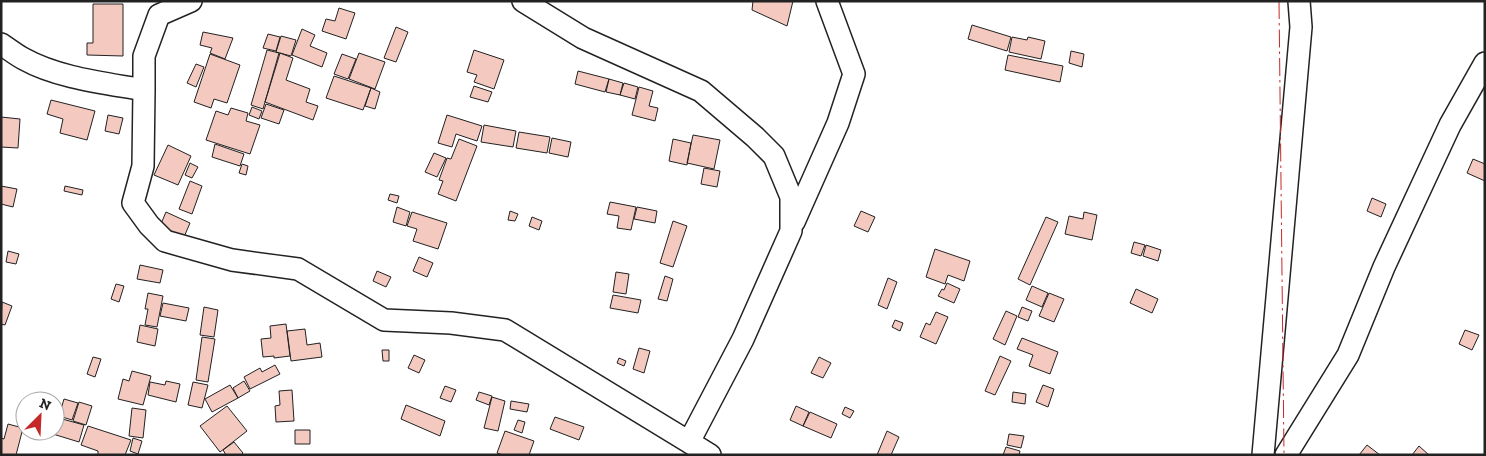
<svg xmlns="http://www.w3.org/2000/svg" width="1486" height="456" font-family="'Zilla Slab',serif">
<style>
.building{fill:#f3c9c0;stroke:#222}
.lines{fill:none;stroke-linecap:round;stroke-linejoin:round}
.street-casing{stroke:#222;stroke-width:24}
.street{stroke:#fff;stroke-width:21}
.power{stroke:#c62828;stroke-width:1;stroke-dasharray:18 4 2.5 4;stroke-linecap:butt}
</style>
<rect width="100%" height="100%" fill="#fff"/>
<path class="building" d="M 753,1 L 793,1 L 787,26 L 752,10 Z
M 93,4 L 123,4 L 123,56 L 87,55 L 87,43 L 93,43 Z
M 339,8 L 355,13 L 346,39 L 322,31 L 326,19 L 335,21 Z
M 972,25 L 1011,37 L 1007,51 L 968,39 Z
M 396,27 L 408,32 L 396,62 L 384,58 Z
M 302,29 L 315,35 L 310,46 L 327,53 L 322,67 L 292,55 Z
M 203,32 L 233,38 L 225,59 L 210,53 L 212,48 L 200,45 Z
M 268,34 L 280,37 L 276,51 L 263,48 Z
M 281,36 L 296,40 L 291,56 L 276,52 Z
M 1012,37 L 1027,40 L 1028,37 L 1045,41 L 1041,59 L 1009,52 Z
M 267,50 L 279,53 L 263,109 L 251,105 Z
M 474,50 L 504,60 L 494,89 L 474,82 L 477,75 L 467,72 Z
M 1071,51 L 1084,54 L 1082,67 L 1069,63 Z
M 280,53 L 293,58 L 286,80 L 310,89 L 306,102 L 318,106 L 313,120 L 265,102 Z
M 359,53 L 385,62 L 375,89 L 349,79 Z
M 210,54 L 240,65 L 227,103 L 214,99 L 211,108 L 194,102 Z
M 342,54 L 356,59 L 348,79 L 334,74 Z
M 1008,55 L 1063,66 L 1060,82 L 1005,70 Z
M 196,64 L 204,67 L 196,87 L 187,83 Z
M 578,71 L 609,79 L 605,92 L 575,84 Z
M 334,76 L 371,88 L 363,110 L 326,98 Z
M 609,79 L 623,83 L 620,95 L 606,92 Z
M 624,83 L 638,87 L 635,99 L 620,95 Z
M 474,86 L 492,92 L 488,102 L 470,97 Z
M 639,87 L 653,91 L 649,106 L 658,108 L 655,121 L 632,115 Z
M 371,88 L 380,92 L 375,109 L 365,106 Z
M 51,100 L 95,111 L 87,140 L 60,133 L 63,119 L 47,114 Z
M 266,104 L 284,110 L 279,124 L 261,118 Z
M 252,107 L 262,111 L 259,119 L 249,115 Z
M 231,108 L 248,113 L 246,121 L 260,125 L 250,154 L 206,140 L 216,111 L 228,115 Z
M 108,115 L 123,118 L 119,134 L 105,131 Z
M 447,115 L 482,126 L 477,141 L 456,134 L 452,147 L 438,143 Z
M 1,117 L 20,119 L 18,148 L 1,147 Z
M 484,125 L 516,131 L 513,147 L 481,142 Z
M 519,132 L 550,137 L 547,153 L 516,148 Z
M 693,135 L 720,140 L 714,169 L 687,163 Z
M 552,138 L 571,142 L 568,157 L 549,153 Z
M 459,139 L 477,146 L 456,201 L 438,194 L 443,181 L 439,180 L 447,158 L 451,159 Z
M 673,139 L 691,143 L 687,165 L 669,161 Z
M 215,144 L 244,154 L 240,166 L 212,157 Z
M 168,145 L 191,156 L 178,185 L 154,175 Z
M 434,153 L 446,158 L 437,177 L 425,172 Z
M 1473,159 L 1485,164 L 1485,181 L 1467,173 Z
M 190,163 L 198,167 L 192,178 L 185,175 Z
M 242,164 L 248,166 L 246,175 L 239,173 Z
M 704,168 L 720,171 L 717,187 L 701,184 Z
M 190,181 L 202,186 L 192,214 L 179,209 Z
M 1,186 L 17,189 L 13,207 L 1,204 Z
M 65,186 L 83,190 L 82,195 L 64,191 Z
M 390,194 L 399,196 L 397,203 L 388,200 Z
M 1372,198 L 1386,204 L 1381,217 L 1367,211 Z
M 610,202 L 636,207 L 631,230 L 617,228 L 619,216 L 607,214 Z
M 397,207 L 410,212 L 406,226 L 393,222 Z
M 637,207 L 657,211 L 655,223 L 634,219 Z
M 510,211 L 518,214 L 515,221 L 508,220 Z
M 861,211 L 875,217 L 868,232 L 854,226 Z
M 166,212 L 190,223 L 184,237 L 160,226 Z
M 412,212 L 447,223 L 438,249 L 413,241 L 417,229 L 407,226 Z
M 1084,212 L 1097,215 L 1092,240 L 1065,234 L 1069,216 L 1083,219 Z
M 532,217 L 542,221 L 539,230 L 529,226 Z
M 1046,217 L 1058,222 L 1030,285 L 1018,279 Z
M 673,221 L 687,226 L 673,267 L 660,263 Z
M 1134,242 L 1145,245 L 1141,256 L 1131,253 Z
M 1146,245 L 1161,250 L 1158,261 L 1143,256 Z
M 935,249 L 970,261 L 964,281 L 948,275 L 945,284 L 926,277 Z
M 8,251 L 19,254 L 16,264 L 6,262 Z
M 419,257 L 433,263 L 427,277 L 413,271 Z
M 140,265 L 163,270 L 160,283 L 137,279 Z
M 377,271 L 391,277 L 386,287 L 373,281 Z
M 616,272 L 629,274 L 626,294 L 613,292 Z
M 665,276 L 673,279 L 667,301 L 658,299 Z
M 888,278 L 897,282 L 887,309 L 878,305 Z
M 947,283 L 960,289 L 954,303 L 938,296 L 942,289 L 944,290 Z
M 116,284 L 124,286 L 119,302 L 111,299 Z
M 1032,286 L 1048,293 L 1042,307 L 1026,300 Z
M 1136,289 L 1158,299 L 1152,313 L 1130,303 Z
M 148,293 L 163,296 L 157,327 L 145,325 L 148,309 L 145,309 Z
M 1049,293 L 1064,299 L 1054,322 L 1039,316 Z
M 613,295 L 641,300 L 638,313 L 610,308 Z
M 2,302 L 12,306 L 5,325 L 1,324 Z
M 163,303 L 189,308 L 186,321 L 160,316 Z
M 204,307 L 218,310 L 214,337 L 200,335 Z
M 1022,307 L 1032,311 L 1028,321 L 1018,317 Z
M 1006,311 L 1017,316 L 1005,345 L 993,339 Z
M 936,312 L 948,317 L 936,344 L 920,337 L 926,323 L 930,325 Z
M 895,320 L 903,323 L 900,331 L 892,327 Z
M 286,324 L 290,356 L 274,358 L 274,356 L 263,357 L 261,339 L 271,338 L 270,326 Z
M 140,325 L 158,329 L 155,346 L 137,342 Z
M 305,329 L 307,345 L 320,343 L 322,357 L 291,361 L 287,331 Z
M 1465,330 L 1479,335 L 1472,350 L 1459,344 Z
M 202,337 L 215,339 L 208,382 L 196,380 Z
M 1022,338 L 1058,352 L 1050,374 L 1029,366 L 1033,355 L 1017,349 Z
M 639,348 L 650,351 L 644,373 L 633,369 Z
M 382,350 L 389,350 L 389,361 L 383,361 Z
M 414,355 L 425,360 L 419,373 L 408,368 Z
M 1000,356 L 1011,361 L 995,395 L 985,391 Z
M 93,357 L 101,359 L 95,377 L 87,374 Z
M 819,357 L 831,363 L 823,378 L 811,373 Z
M 619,358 L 626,361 L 624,366 L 617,363 Z
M 275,365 L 280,374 L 250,389 L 244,377 L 260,368 L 262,372 Z
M 132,371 L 151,376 L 143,405 L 118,399 L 123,379 L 129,381 Z
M 166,381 L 180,384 L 176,402 L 148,395 L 150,382 L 165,385 Z
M 244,381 L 250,391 L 238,398 L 233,388 Z
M 193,382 L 208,385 L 202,408 L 188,405 Z
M 230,385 L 238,398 L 212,412 L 205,399 Z
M 1043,385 L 1054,389 L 1048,407 L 1036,402 Z
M 445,386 L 456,390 L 451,402 L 440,398 Z
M 292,390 L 294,421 L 276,422 L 275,406 L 280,405 L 279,391 Z
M 479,392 L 492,396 L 489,405 L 476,400 Z
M 1013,392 L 1026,394 L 1025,404 L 1012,402 Z
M 492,397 L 505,401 L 498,431 L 484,428 Z
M 64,399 L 78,403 L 72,420 L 59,416 Z
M 511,401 L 529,404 L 527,412 L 510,409 Z
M 79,402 L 92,406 L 86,425 L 73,421 Z
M 406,405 L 445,421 L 440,436 L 401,419 Z
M 227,406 L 247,431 L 220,452 L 200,426 Z
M 796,406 L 809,412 L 803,426 L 790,420 Z
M 845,407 L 854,411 L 850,418 L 842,414 Z
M 132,408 L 146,410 L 143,438 L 129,436 Z
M 810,412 L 837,424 L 831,438 L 803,426 Z
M 55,417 L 84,425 L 79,442 L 43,431 L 55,431 Z
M 555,417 L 584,427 L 579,440 L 550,429 Z
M 518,420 L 525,422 L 522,433 L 514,430 Z
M 8,424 L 23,428 L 16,455 L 1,455 L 1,438 L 4,439 Z
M 88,426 L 131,440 L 125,455 L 98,455 L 98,451 L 81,445 Z
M 295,430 L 310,430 L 310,444 L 295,444 Z
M 505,431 L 534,441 L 529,455 L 503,455 L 497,453 Z
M 887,431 L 899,437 L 891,455 L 877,455 Z
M 1009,434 L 1024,436 L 1021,448 L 1007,445 Z
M 133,438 L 142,441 L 138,454 L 130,451 Z
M 234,442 L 243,453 L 241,455 L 226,455 L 223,450 Z
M 1367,445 L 1380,455 L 1359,455 Z
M 1419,446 L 1429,455 L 1412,455 Z
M 1006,447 L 1020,451 L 1019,455 L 1003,455 Z"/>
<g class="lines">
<g class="street-casing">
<path id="street" d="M 523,1 L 583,38 L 701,91 L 755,137 L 774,156 L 791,197 L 791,231 L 743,339 L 689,442 L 710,455
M 1,44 C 9,49 16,55 24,59 C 58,78 105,83 144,90 L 143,166 L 133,203 L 149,225 L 165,241 L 232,260 L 298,269 L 384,320 L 451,323 L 505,330 L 689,442
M 144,90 L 144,56 L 159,15 L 191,1
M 794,222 L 838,123 L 854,74 L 827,1
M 1263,455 L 1301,27 L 1299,1
M 1286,455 L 1348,355 L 1384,267 L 1450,125 L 1485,63"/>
</g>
<use href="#street" class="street"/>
<path class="power" d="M 1279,1 L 1284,455"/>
</g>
<rect width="1486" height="456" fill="none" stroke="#222222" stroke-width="5"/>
<g transform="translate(40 416) rotate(24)"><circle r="24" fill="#ffffff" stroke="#a7a7a7"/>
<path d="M0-4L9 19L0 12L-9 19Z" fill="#c62828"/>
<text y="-8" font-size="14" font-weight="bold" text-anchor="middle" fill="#222222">N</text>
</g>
</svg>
